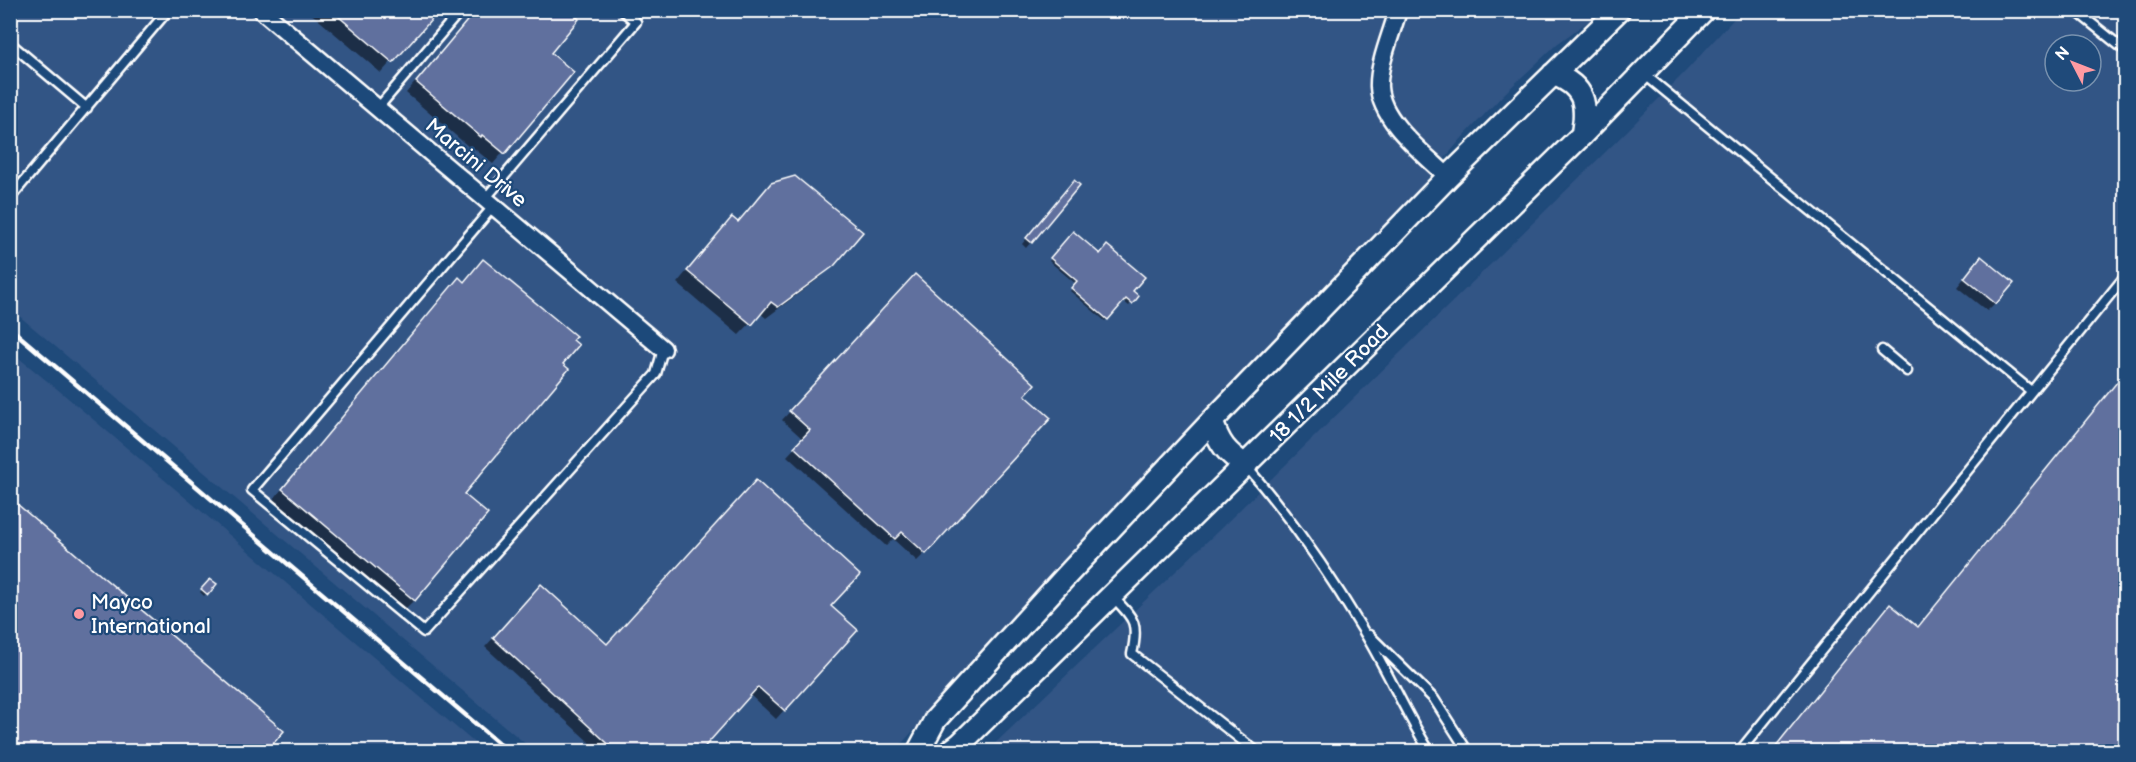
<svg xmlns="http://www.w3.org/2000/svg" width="2136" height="762" font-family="'Balsamiq Sans',sans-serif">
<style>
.built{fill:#335585;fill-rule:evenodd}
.shadow{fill:#0007}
.building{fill:#61709e;stroke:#fff;stroke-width:1.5}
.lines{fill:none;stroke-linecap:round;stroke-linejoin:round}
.service-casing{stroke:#fff;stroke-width:13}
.minor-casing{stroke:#fff;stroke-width:21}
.tertiary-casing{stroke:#fff;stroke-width:26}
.service{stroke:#1f4a7a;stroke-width:8}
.minor{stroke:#1f4a7a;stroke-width:16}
.tertiary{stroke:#1f4a7a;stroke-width:21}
.rail{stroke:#fff;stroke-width:4.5}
.poi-dot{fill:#ff9aa2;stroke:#1f4a7a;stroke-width:2}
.labels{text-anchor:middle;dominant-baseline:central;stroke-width:4.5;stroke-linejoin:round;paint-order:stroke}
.street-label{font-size:21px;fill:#fff;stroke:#1f4a7a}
.poi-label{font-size:21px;fill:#fff;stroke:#1f4a7a;text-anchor:start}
</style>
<rect width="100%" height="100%" fill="#1f4a7a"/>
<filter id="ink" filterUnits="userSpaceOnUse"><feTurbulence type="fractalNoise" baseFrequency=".0167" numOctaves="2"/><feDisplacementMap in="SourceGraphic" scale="12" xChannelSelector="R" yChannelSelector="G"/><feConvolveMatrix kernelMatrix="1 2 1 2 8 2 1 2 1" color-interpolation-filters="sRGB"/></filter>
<g filter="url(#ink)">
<path class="built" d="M 11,11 L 1602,11 L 1557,44 L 1505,93 L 1462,138 L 1406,204 L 1048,580 L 895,751 L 534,751 L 11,309 Z
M 1741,11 L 2125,11 L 2125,751 L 986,752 L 1217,532 L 1628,130 L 1687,70 ZM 2055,45 L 2091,45 L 2091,81 L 2055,81 Z
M 10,351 L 62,393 L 484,751 L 11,751 Z"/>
<path class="shadow" d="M 307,10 L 438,10 L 381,73 Z
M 476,10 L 549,53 L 572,73 L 493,164 L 470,145 L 469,147 L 406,93 Z
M 772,184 L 833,265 L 821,277 L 766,318 L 760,313 L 739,335 L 677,283 L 721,230 L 737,223 Z
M 1078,185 L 1031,242 L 1026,248 L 1022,244 L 1069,187 Z
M 1073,233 L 1137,296 L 1129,306 L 1123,301 L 1105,321 L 1070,291 L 1076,284 L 1049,261 Z
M 483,261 L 462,494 L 414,600 L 403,611 L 272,501 L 448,290 L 463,283 Z
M 1973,267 L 1995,303 L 1987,311 L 1957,287 Z
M 907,284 L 1023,395 L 925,553 L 917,561 L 893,539 L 886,546 L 787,456 L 803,439 L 782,420 Z
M 2126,371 L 2126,752 L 1771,752 L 1882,614 L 1917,628 Z
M 210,581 L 215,584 L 204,596 L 200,592 Z
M 533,594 L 606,645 L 856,630 L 776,719 L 750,695 L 698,752 L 600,752 L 485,647 Z"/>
<path class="building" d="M 331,10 L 440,10 L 393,63 Z
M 476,10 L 569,10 L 579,19 L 551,53 L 574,72 L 505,154 L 482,135 L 481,137 L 416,82 Z
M 795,176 L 863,232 L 834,266 L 778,307 L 771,302 L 752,325 L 687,271 L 732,217 L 738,222 L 771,183 Z
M 1074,180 L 1080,185 L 1032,243 L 1026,238 Z
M 1073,231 L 1100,254 L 1107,245 L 1145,277 L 1133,291 L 1139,296 L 1136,300 L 1132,304 L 1126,299 L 1108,320 L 1071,288 L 1077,281 L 1050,258 Z
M 1981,256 L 2014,283 L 1996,304 L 1964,278 Z
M 483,259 L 576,336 L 573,340 L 579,345 L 563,364 L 569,369 L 464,494 L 488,514 L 415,601 L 282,489 L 459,277 L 464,282 Z
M 915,274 L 1035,384 L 1025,395 L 1051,418 L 926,554 L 902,532 L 895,539 L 794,447 L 810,430 L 789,411 Z
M 2126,371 L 2126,752 L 1771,752 L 1890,604 L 1918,627 Z
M 756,480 L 860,575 L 831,606 L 858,630 L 785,711 L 758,687 L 700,752 L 617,752 L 493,638 L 541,584 L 607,644 Z
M 10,498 L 284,731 L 266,752 L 10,752 Z
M 210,579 L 217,584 L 208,595 L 201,589 Z"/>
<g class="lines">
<g class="service-casing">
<path id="service" d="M 2075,10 L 2126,51
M 10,43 L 87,108
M 1644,74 L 2031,391
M 377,109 L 461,10
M 10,198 L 164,15 L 159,10
M 484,200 L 636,22 L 622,10
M 492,208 L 252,490 L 424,632 L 656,374 L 663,349
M 1882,350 L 1907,371
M 1246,466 C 1289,516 1327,570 1361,627 C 1386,667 1404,711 1430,752
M 1112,596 C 1134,619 1139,622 1132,654 L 1257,752
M 1369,635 L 1434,699 L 1468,752
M 1739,752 L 2126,275"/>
</g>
<g class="minor-casing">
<path id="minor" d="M 261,10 L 663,349
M 1398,10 C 1392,33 1378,64 1379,87 C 1381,122 1425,154 1448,177"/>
</g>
<g class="tertiary-casing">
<path id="tertiary" d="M 1553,74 C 1585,86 1588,104 1582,135
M 1212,421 C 1219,444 1226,452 1246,466
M 918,752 L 935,720 L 1067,575 L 1212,421 L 1448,177 L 1619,10
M 949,752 L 960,744 L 1582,135 L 1704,10"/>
</g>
<use href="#service" class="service"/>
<use href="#minor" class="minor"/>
<use href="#tertiary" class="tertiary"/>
<path class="rail" d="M 10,328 L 509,752"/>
</g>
</g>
<circle class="poi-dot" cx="79" cy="614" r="6"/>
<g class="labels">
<g class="street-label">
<text transform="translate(476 163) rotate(40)">Marcini Drive</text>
<text transform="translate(1329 384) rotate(-45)">18 1/2 Mile Road</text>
</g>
<g class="poi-label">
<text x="91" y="602">Mayco<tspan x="91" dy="24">International</tspan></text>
</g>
</g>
<rect width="2136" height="762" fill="none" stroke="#1f4a7a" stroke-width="36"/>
<rect x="18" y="18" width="2100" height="726" fill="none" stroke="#fff" stroke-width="2" filter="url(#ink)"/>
<g transform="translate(2073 63) rotate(312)"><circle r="28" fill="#1f4a7a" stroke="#7992af" stroke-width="1.5"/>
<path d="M0-4.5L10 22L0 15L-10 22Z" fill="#ff9aa2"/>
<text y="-9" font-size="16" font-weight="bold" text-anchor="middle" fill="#ffffff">N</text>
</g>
</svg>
